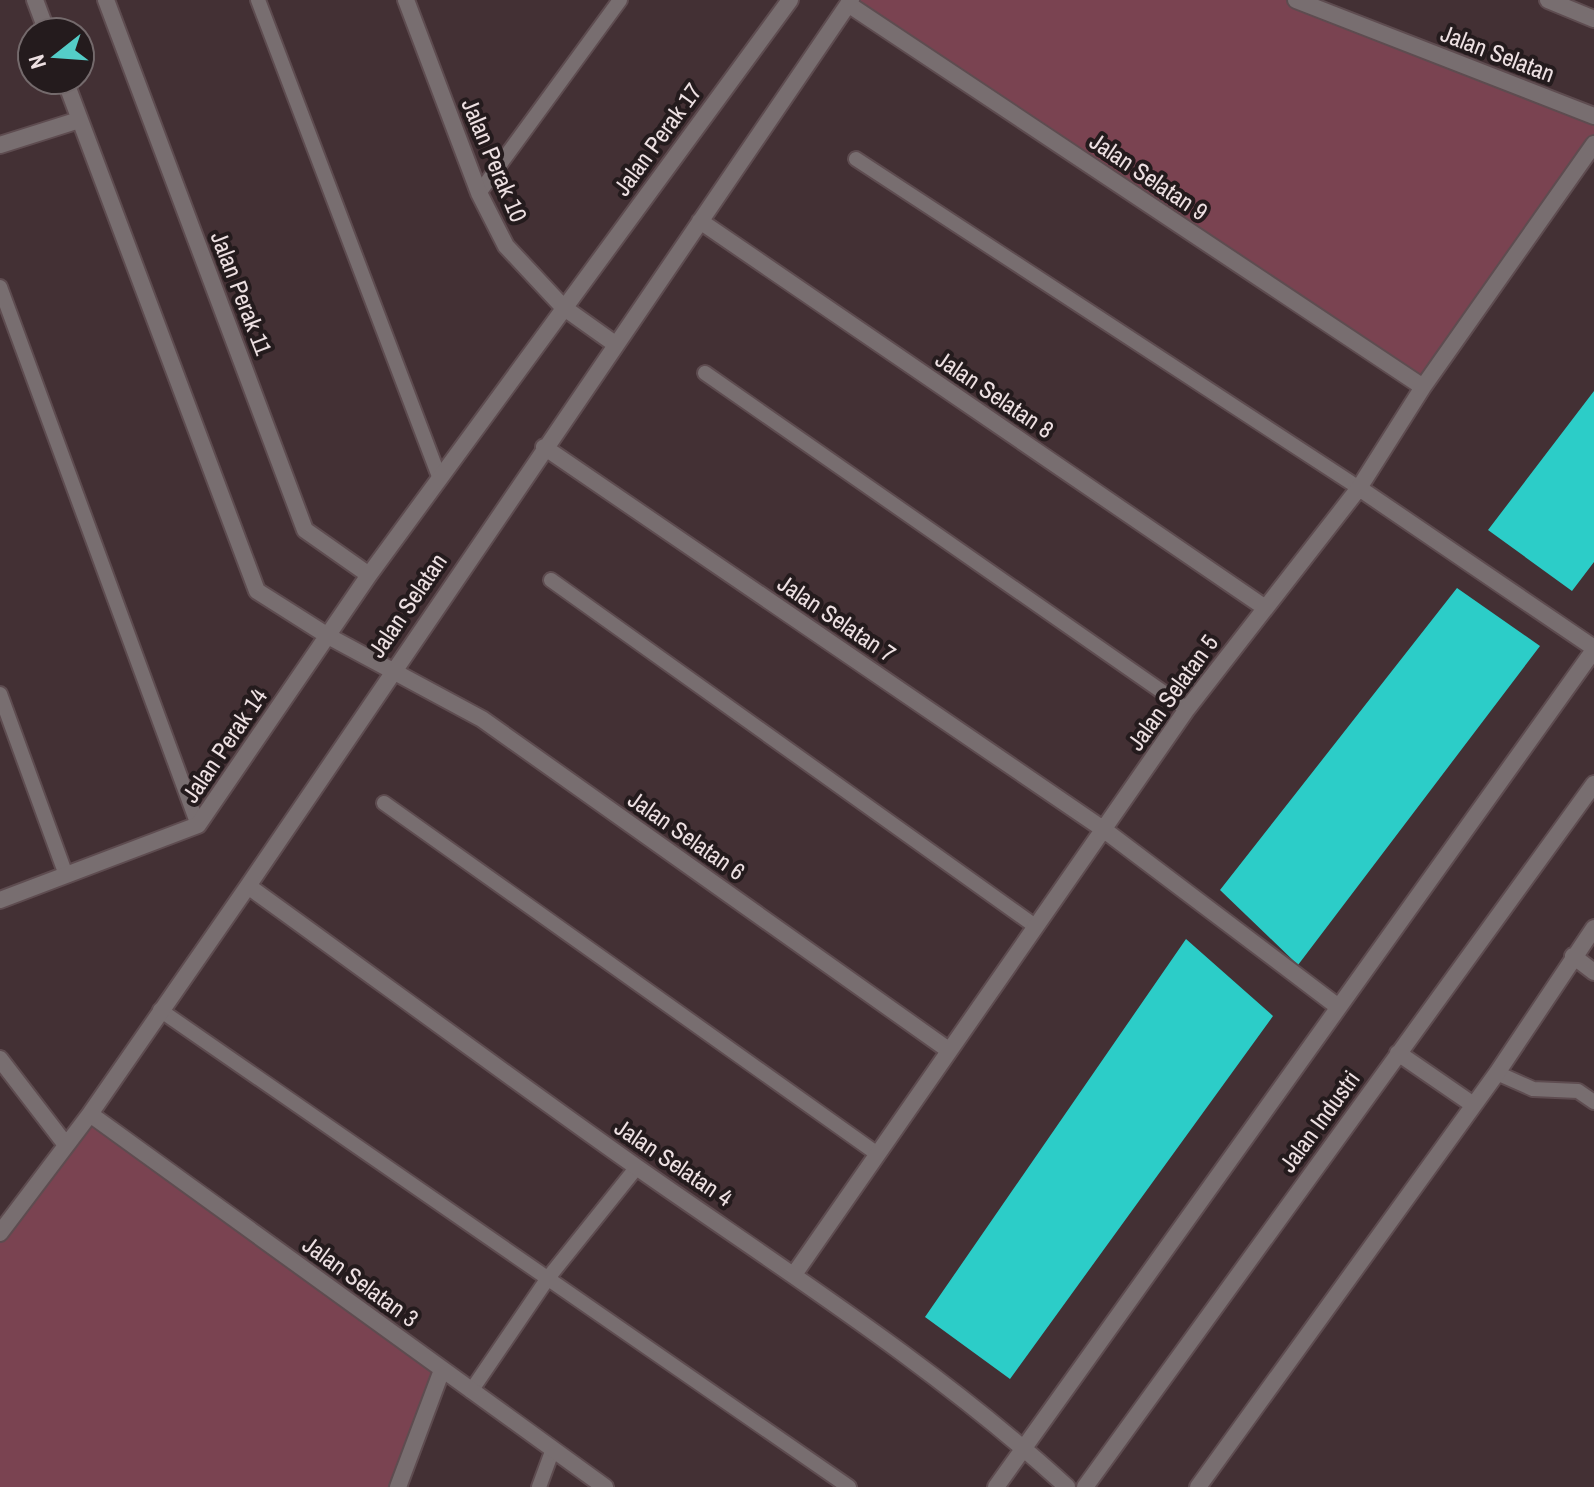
<svg xmlns="http://www.w3.org/2000/svg" width="1594" height="1487" font-family="'Archivo Narrow',sans-serif">
<style>
.green{fill:#7a4351}
.building{fill:#2ccdc8}
.lines{fill:none;stroke-linecap:round;stroke-linejoin:round}
.service-casing{stroke:#5e4c50;stroke-width:18}
.minor-casing{stroke:#5e4c50;stroke-width:20}
.service{stroke:#786e70;stroke-width:14}
.minor{stroke:#786e70;stroke-width:16}
.labels{text-anchor:middle;dominant-baseline:central;stroke-width:8;stroke-linejoin:round;paint-order:stroke}
.street-label{font-size:24px;fill:#ede0e2;stroke:#241b1d}
</style>
<rect width="100%" height="100%" fill="#433034"/>
<path class="green" d="M 851,0 L 1296,0 L 1594,116 L 1594,144 L 1423,387 Z
M 90,1114 L 442,1370 L 398,1487 L 0,1487 L 0,1233 Z"/>
<path class="building" d="M 1594,391 L 1594,562 L 1572,591 L 1488,530 Z
M 1457,588 L 1540,646 L 1298,965 L 1220,890 Z
M 1186,939 L 1273,1016 L 1010,1379 L 925,1317 Z"/>
<g class="lines">
<g class="service-casing">
<path id="service" d="M 258,0 L 440,479
M 856,159 L 1359,488
M 479,193 L 620,0
M 0,287 L 198,825
M 705,373 L 1187,709
M 551,580 L 1035,926
M 0,694 L 66,875
M 384,803 L 876,1153
M 160,1010 L 849,1487
M 1497,1073 L 1533,1089 L 1578,1091 L 1594,1102
M 471,1391 L 548,1278 L 637,1167
M 539,1487 L 553,1449"/>
</g>
<g class="minor-casing">
<path id="minor" d="M 35,0 L 47,32
M 106,0 L 305,530 L 369,575
M 406,0 L 479,193 L 506,246 L 563,307 L 615,344
M 1296,0 L 1594,116
M 1548,0 L 1594,19
M 848,4 L 1423,387
M 65,80 L 257,591 L 328,636 L 482,719 L 947,1049
M 0,145 L 79,120
M 700,221 L 1264,607
M 544,447 L 1103,829 L 1337,1006
M 1359,488 L 1594,648
M 248,886 C 377,979 505,1074 635,1166 C 782,1269 935,1366 1067,1487
M 0,900 L 198,825 L 369,575 L 790,0
M 1573,956 L 1594,972
M 1398,1053 L 1472,1104
M 0,1059 L 66,1145
M 90,1114 L 605,1487
M 0,1233 L 90,1114 L 248,886 L 851,0
M 795,1273 L 1187,709 L 1359,488 L 1423,387 L 1594,144
M 398,1487 L 442,1370
M 996,1487 L 1594,650
M 1085,1487 L 1594,784
M 1198,1487 L 1497,1073 L 1594,928"/>
</g>
<use href="#service" class="service"/>
<use href="#minor" class="minor"/>
</g>
<g class="labels">
<g class="street-label">
<text transform="translate(1498 53) rotate(21)">Jalan Selatan</text>
<text transform="translate(657 139) rotate(-54)">Jalan Perak 17</text>
<text transform="translate(495 160) rotate(67)">Jalan Perak 10</text>
<text transform="translate(1149 176) rotate(34)">Jalan Selatan 9</text>
<text transform="translate(242 293) rotate(69)">Jalan Perak 11</text>
<text transform="translate(995 394) rotate(34)">Jalan Selatan 8</text>
<text transform="translate(407 605) rotate(-56)">Jalan Selatan</text>
<text transform="translate(837 618) rotate(34)">Jalan Selatan 7</text>
<text transform="translate(1172 692) rotate(-54)">Jalan Selatan 5</text>
<text transform="translate(224 745) rotate(-56)">Jalan Perak 14</text>
<text transform="translate(687 835) rotate(35)">Jalan Selatan 6</text>
<text transform="translate(1319 1121) rotate(-54)">Jalan Industri</text>
<text transform="translate(674 1162) rotate(34)">Jalan Selatan 4</text>
<text transform="translate(361 1281) rotate(36)">Jalan Selatan 3</text>
</g>
</g>
<g transform="translate(56 56) rotate(253)"><circle r="38" fill="#241b1d" stroke="#746a6c" stroke-width="2"/>
<path d="M0-6L14 30L0 20L-14 30Z" fill="#54cdc8"/>
<text y="-12" font-size="22" font-weight="bold" text-anchor="middle" fill="#ede0e2">N</text>
</g>
</svg>
